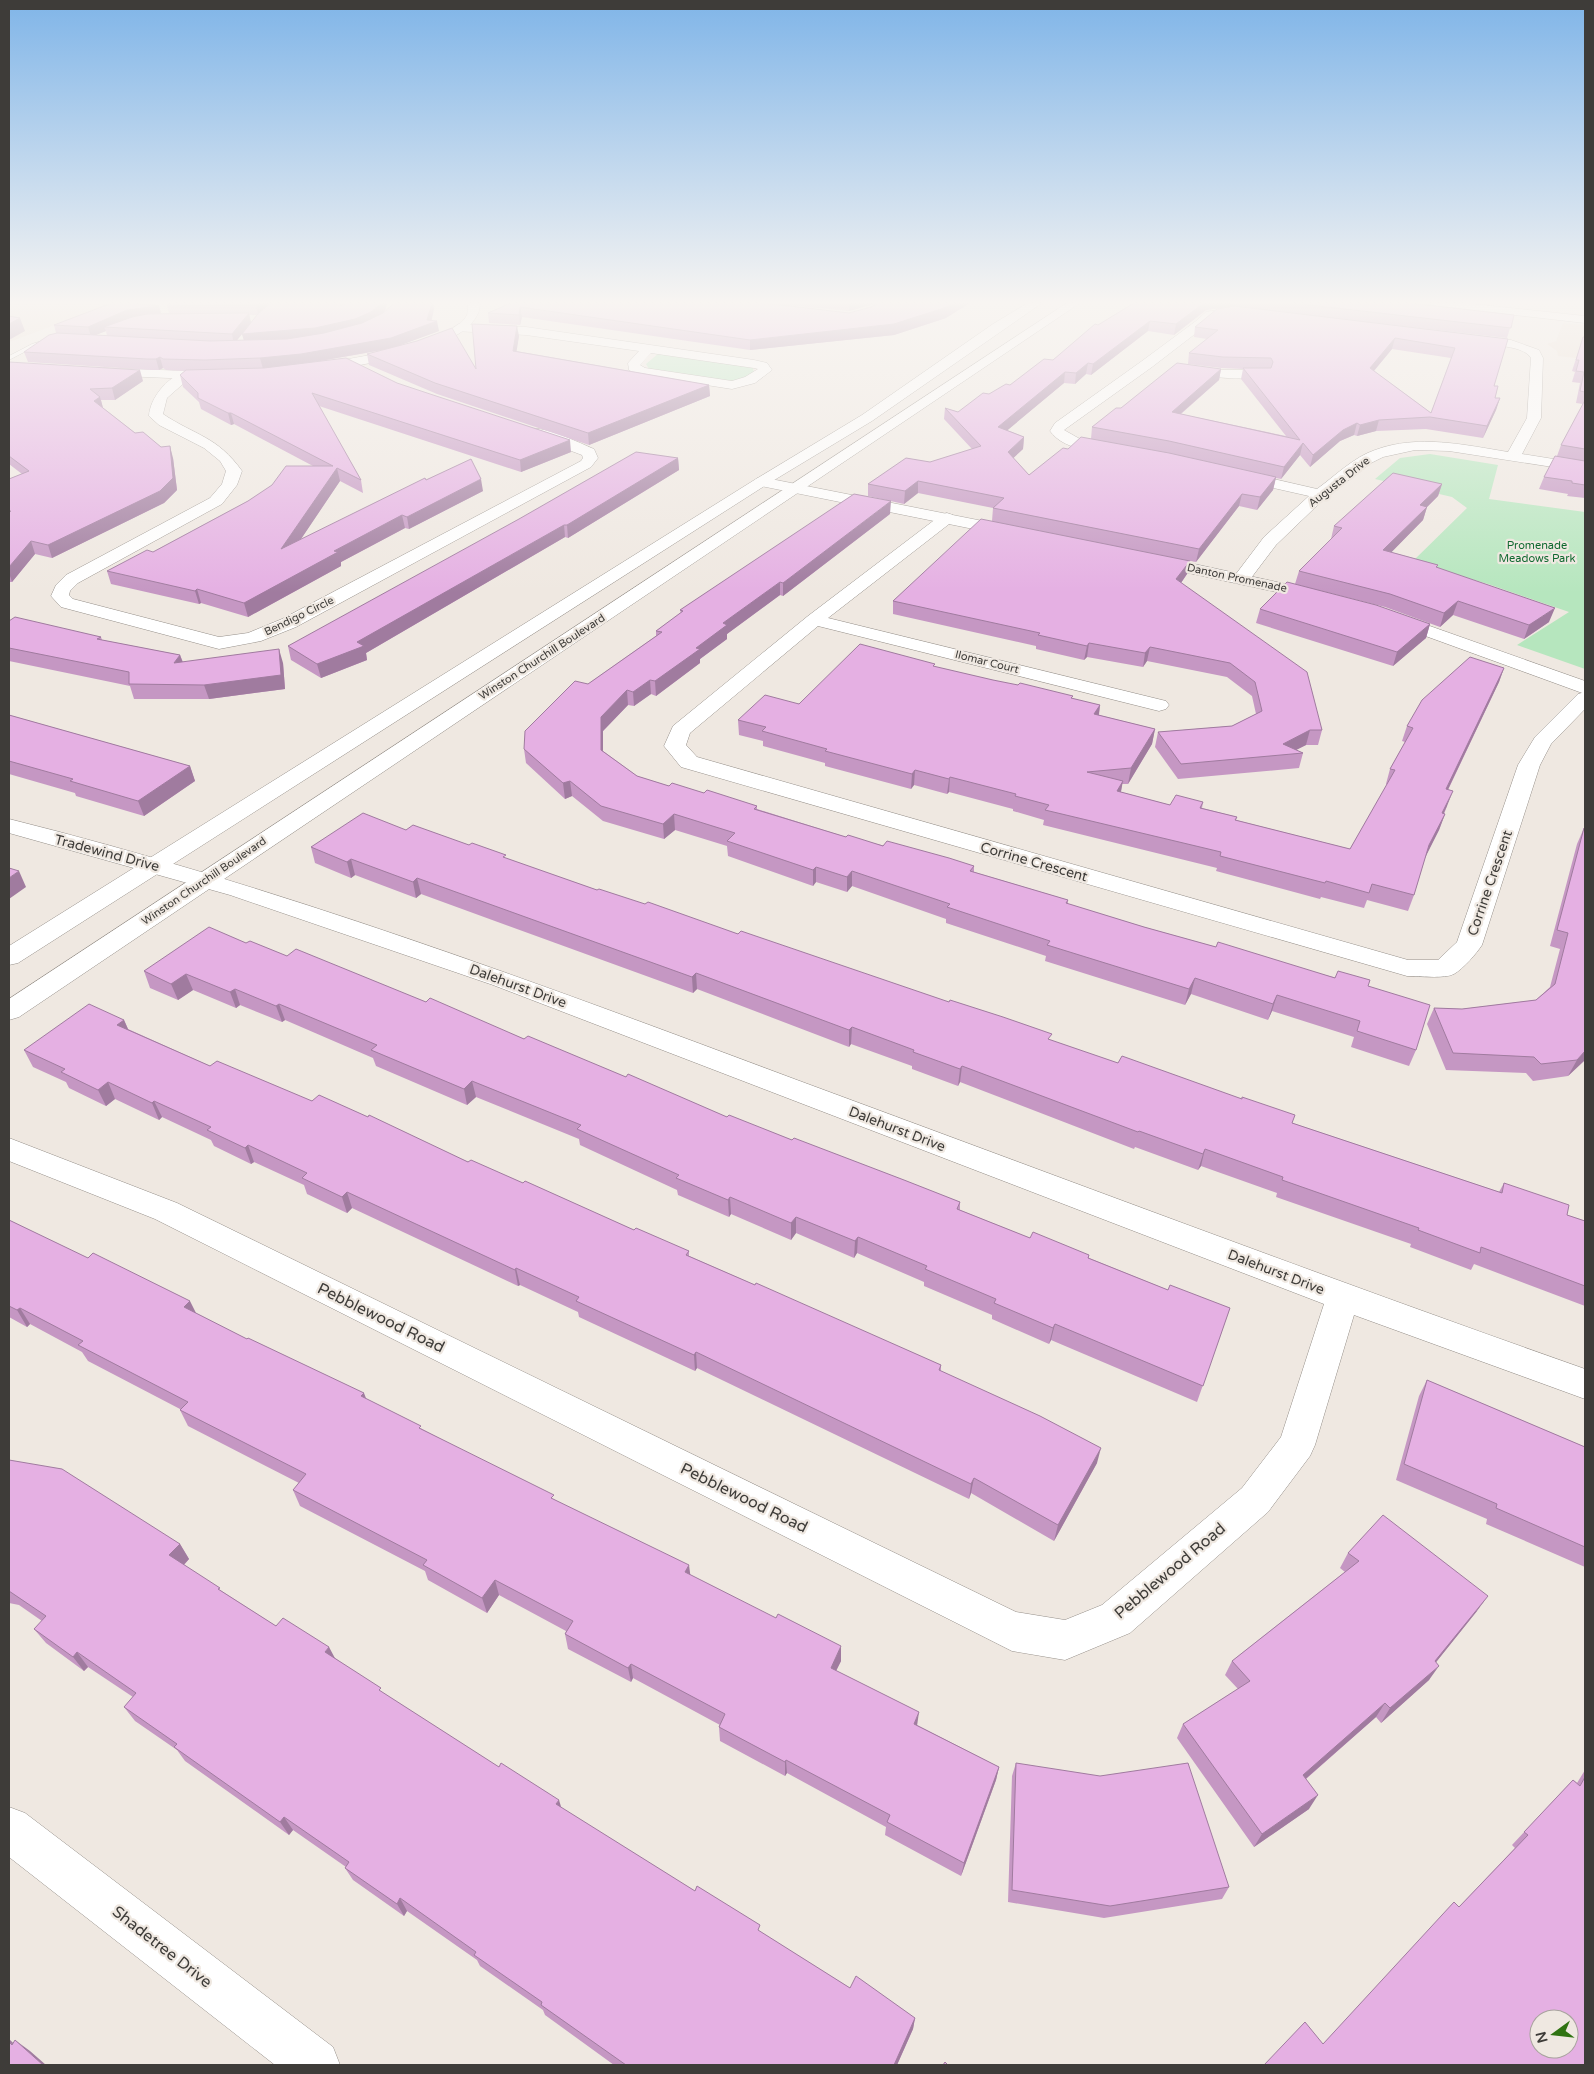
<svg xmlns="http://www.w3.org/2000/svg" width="1594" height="2074" font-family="'Varela Round',sans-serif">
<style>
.built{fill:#e9dcd0}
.green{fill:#b6e6be}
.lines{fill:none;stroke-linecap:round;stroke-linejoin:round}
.service-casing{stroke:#958f89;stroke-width:1}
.minor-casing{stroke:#958f89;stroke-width:1}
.tertiary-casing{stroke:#958f89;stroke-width:1}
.secondary-casing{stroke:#958f89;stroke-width:1}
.service{fill:#fff;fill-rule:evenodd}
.minor{fill:#fff;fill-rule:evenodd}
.tertiary{fill:#fff;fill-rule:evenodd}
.secondary{fill:#fff;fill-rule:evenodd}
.wall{fill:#c597c3;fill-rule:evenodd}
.shaded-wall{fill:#a07b9f}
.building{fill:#e5b0e3;stroke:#a07b9f;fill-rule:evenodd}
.labels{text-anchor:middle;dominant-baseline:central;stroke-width:4.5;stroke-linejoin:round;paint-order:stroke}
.far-street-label{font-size:11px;fill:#3e3c39;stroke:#efe8e1}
.far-park-label{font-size:11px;fill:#106930;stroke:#efe8e1}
.street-label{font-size:14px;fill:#3e3c39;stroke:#efe8e1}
.near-street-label{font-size:16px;fill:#3e3c39;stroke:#efe8e1}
</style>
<rect width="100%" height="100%" fill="#efe8e1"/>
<path class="built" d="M 9,303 L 115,303 L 9,342 Z
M 1563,323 L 1585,325 L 1585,359 L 1558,356 L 1557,351 L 1547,344 L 1556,341 Z"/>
<path class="green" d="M 659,353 L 753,368 L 754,373 L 736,382 L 724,382 L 649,369 L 646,364 Z
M 1430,454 L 1498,465 L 1489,499 L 1585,512 L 1585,669 L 1517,645 L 1569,612 L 1488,584 L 1412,562 L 1467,508 L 1452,497 L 1375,479 L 1400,458 Z"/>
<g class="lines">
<g class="service-casing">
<path id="service" d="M 49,339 L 51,342 L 36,346 L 9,360 L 9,356 L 32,344 Z"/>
</g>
<g class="minor-casing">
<path id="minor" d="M 1232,308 L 1248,309 L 1254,312 L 1248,315 L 1232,314 L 1214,317 L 1204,327 L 1152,367 L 1064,430 L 1080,439 L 1116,446 L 1118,449 L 1116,452 L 1111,453 C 1090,450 1064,450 1050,431 L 1055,423 L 1142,361 L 1196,321 L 1206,312 Z
M 459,324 L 526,327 L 754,360 L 767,363 L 772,370 L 755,383 L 732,389 L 636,374 L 629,370 L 628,363 L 639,351 L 526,335 L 455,331 L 453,328 ZM 651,353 L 754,368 L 758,369 L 745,377 L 732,381 L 645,368 L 640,365 Z
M 1469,335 L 1511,340 L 1539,350 L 1543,358 L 1541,418 L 1522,454 L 1585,464 L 1585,472 L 1449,451 L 1415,450 L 1383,457 L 1371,463 L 1326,497 L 1276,545 L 1248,582 L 1242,583 L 1236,582 L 1233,578 L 1264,537 L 1309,496 L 1234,479 L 1231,476 L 1234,473 L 1239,471 L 1317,489 C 1335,476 1354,457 1375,450 C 1418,434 1465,445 1508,452 L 1527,418 L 1531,358 C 1522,343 1481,346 1465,342 L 1463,339 Z
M 1182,365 L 1221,370 L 1263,370 L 1269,374 C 1261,384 1192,375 1177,372 L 1176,369 L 1177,366 Z
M 185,372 L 192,376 L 167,398 L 163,414 C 196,436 217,436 242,471 L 237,485 L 222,504 L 78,583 L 70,591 L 69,595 L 73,599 L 219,637 L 248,633 L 282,619 L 581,461 L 583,458 L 582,455 L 529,435 L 527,432 L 529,429 C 543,425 580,443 594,449 L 598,458 L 591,467 L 296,627 L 261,641 L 219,649 L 61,607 L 51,596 L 56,585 L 66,575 L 210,498 L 222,484 L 226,471 L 220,461 L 204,448 L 159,425 L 149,416 C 150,398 167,377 185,372 Z
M 947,513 L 953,515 L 955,518 L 953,521 L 828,618 L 1166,701 L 1169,705 L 1166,709 L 1159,711 L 818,626 L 690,733 L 686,745 L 697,757 L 1408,960 L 1438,960 L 1457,942 L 1518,765 L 1535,737 L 1578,694 L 1585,692 L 1585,709 L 1551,744 L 1540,765 L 1482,945 C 1476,954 1464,968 1454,974 C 1445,979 1419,976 1407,976 L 681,767 L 664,746 L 673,726 L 808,616 L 941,515 Z
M 9,819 C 278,886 538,983 797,1080 C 1060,1177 1321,1276 1585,1369 L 1585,1399 L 1354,1315 L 1315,1445 L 1310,1456 L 1268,1512 L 1130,1633 L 1065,1660 L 1012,1651 L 155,1219 L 9,1161 L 9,1138 L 177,1203 L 1016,1612 L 1065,1620 L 1102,1605 L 1242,1488 L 1281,1437 L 1324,1304 L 493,985 L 230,895 L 9,833 Z
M 9,1807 L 25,1813 L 333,2047 L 340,2065 L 275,2065 L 9,1857 Z"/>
</g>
<g class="tertiary-casing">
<path id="tertiary" d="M 468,303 L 480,303 C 481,350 354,366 318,372 L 312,368 L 318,364 C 349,359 453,344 467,315 C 468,311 468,307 468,303 Z
M 104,368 L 216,372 L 223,376 L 216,380 L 99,375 L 98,372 Z
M 761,477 L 1013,527 L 1019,529 L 1021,532 L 1019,535 L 1013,537 L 756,485 L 753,482 L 756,479 Z
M 1153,555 L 1318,591 L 1324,592 L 1327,596 L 1324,600 L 1318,601 L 1147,564 L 1144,560 L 1147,556 Z
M 1393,613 L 1585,681 L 1585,694 L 1387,622 L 1384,618 L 1387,614 Z"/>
</g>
<g class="secondary-casing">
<path id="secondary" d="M 1028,303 L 1042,303 L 872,421 L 766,485 L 18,963 L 9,965 L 9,946 L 756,479 L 862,415 L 993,324 Z
M 1067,303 L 1080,303 L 19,1017 L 9,1020 L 9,999 Z
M 1429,303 L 1464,303 L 1585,316 L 1585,323 L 1435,306 Z"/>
</g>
<use href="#service" class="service"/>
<use href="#minor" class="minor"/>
<use href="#tertiary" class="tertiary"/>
<use href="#secondary" class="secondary"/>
</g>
<path class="wall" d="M 170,303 L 341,305 L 343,303 L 387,303 L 385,312 L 434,309 L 431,320 L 439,331 L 400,345 L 476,369 L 519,336 L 516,351 L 709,385 L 710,396 L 589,445 L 437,394 L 369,365 L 367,354 L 383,350 L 326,360 L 397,383 L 571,452 L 521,472 L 319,406 L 361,480 L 363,493 L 340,481 L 300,540 L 426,480 L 483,491 L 409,529 L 405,528 L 341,562 L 341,566 L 248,617 L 201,603 L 199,604 L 111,584 L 107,571 L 153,552 L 313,466 L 234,424 L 231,425 L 201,409 L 199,402 L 183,387 L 180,375 L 185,371 L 166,370 L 163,368 L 159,370 L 151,370 L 28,362 L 24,352 L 56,333 L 54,325 L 159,306 L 161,314 L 169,313 L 167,306 ZM 249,315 L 257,315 L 251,323 ZM 106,331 L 107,336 L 95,335 ZM 242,334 L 244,340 L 237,340 Z
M 511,303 L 849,313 L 946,318 L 894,335 L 750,350 L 522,317 L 520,325 L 489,323 L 488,313 Z
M 768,303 L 877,303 L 849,311 Z
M 1134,303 L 1410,303 L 1514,315 L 1507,338 L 1341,319 L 1508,339 L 1494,386 L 1495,398 L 1500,398 L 1496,410 L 1483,438 L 1426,429 L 1376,431 L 1357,436 L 1354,435 L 1340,441 L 1310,467 L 1300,455 L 1281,479 L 1276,478 L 1273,490 L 1257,510 L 1239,506 L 1196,562 L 1190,561 L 1187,574 L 1181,583 L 1322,730 L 1318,745 L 1306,745 L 1296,750 L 1303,753 L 1299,768 L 1178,779 L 1155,747 L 1158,732 L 1232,726 L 1256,714 L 1252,696 L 1227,677 L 1147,661 L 1143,667 L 1087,657 L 1084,660 L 1036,649 L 1036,646 L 893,614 L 893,601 L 992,521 L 993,508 L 918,493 L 904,504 L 868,496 L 868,484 L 972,449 L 944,419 L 945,408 L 958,412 L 989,394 L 1010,385 L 1053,360 L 1098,325 ZM 1228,307 L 1195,327 L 1194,337 L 1207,339 L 1189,353 L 1188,364 L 1221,368 L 1243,369 L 1241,379 L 1286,436 L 1181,414 L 1219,380 L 1221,369 L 1121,408 L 1092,427 L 1091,439 L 1068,449 L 1029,475 L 1013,458 L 1023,449 L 1024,437 L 1007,430 L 1064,383 L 1075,384 L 1086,374 L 1091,375 L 1148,331 L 1174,335 L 1206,310 ZM 1392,349 L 1451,358 L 1431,413 L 1374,371 Z
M 1583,337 L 1585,337 L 1585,498 L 1567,496 L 1568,494 L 1539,489 L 1544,477 L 1557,456 L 1561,445 L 1583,404 L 1576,403 L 1580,383 L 1572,382 L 1575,372 L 1572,371 Z
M 9,362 L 143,381 L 115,400 L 101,400 L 103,408 L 135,433 L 173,458 L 177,490 L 164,503 L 52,558 L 35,554 L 12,582 L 9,582 L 9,479 L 22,474 L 9,464 Z
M 678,458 L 679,470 L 568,538 L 565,537 L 366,653 L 367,660 L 321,678 L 291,660 L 288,646 Z
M 1442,484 L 1438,496 L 1427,507 L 1423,520 L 1391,552 L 1438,565 L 1437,567 L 1549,622 L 1524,639 L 1453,615 L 1440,627 L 1385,607 L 1318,590 L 1430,624 L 1426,638 L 1393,666 L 1256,623 L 1260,609 L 1295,584 L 1299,571 L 1331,539 L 1334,526 Z
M 890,514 L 783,596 L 780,595 L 727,634 L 727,639 L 700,659 L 700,663 L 656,696 L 651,694 L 634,706 L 628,705 L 603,731 L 603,751 L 637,776 L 669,786 L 704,793 L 757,806 L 757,809 L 846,837 L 974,866 L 974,872 L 1068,900 L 1068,904 L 1144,927 L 1216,947 L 1368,986 L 1416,1050 L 1409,1066 L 1351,1047 L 1354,1037 L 1272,1011 L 1268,1020 L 1191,994 L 1185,1005 L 1045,961 L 1046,956 L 946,923 L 946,919 L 852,886 L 847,892 L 816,882 L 813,886 L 728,856 L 727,846 L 675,830 L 664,839 L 603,821 L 572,796 L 565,799 L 526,763 L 524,749 L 588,684 L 656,636 L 656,631 L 681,613 L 680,610 Z
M 9,621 L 101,637 L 102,640 L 180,655 L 183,662 L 283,663 L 285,689 L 209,699 L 134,699 L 130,686 L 9,661 Z
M 935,667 L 1100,705 L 1099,715 L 1155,729 L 1152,744 L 1128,784 L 1122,784 L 1121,792 L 1170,805 L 1203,802 L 1202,808 L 1237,817 L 1236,820 L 1350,849 L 1387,785 L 1386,784 L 1390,769 L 1405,742 L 1402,741 L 1407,726 L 1504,668 L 1499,682 L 1448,790 L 1447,806 L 1444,814 L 1445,814 L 1439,830 L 1426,855 L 1414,895 L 1408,911 L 1367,900 L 1364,908 L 1321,897 L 1320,899 L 1216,871 L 1217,868 L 1043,825 L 1044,820 L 1013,811 L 1013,809 L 949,792 L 947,794 L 914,785 L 911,789 L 825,766 L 825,763 L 763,746 L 763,741 L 739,735 L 738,720 Z
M 9,715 L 190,766 L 195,781 L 144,816 L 76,796 L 75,793 L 9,774 Z
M 1585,827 L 1585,1060 L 1568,1076 L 1533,1081 L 1526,1073 L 1446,1070 L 1427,1024 L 1434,1008 L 1462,1009 L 1536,1000 L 1550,987 L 1560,949 L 1550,946 L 1577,844 L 1584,828 L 1585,829 Z
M 406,830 L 507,859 L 597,890 L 738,934 L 1292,1123 L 1499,1192 L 1504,1183 L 1567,1215 L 1585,1221 L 1585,1306 L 1474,1264 L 1471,1270 L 1410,1247 L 1411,1244 L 1276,1197 L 1277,1193 L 1201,1166 L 1198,1170 L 1135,1147 L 1134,1149 L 960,1082 L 958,1086 L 912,1069 L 912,1066 L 851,1044 L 849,1047 L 697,989 L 693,993 L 421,894 L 416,898 L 355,875 L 351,878 L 315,863 L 311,847 Z
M 246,943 L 426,1002 L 626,1077 L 727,1117 L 792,1140 L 960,1202 L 960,1210 L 1030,1238 L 1089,1255 L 1089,1258 L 1168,1290 L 1230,1308 L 1197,1402 L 1051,1340 L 1049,1344 L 992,1319 L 992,1315 L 924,1286 L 924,1282 L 857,1253 L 854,1258 L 796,1233 L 791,1240 L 731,1214 L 729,1217 L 678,1195 L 677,1190 L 580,1145 L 579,1139 L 476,1097 L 467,1105 L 376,1066 L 373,1058 L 285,1020 L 282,1022 L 240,1005 L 236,1008 L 193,990 L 178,1000 L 150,988 L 144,971 Z
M 124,1020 L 128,1029 L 210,1066 L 312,1101 L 523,1183 L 634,1230 L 689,1251 L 689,1256 L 755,1285 L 941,1365 L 941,1371 L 1097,1463 L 1054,1541 L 971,1493 L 969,1499 L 697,1368 L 695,1371 L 579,1317 L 578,1312 L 520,1285 L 518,1286 L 352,1208 L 347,1213 L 307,1194 L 304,1185 L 254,1162 L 251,1164 L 214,1146 L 211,1140 L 162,1117 L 159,1120 L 115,1099 L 106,1106 L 69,1088 L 66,1082 L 33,1067 L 24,1050 Z
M 9,1220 L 366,1399 L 555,1500 L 690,1575 L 841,1661 L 836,1671 L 917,1725 L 999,1767 L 996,1780 L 961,1876 L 885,1835 L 886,1827 L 787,1773 L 785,1776 L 720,1741 L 719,1727 L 720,1725 L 633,1678 L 631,1682 L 568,1649 L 565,1634 L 566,1631 L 499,1595 L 487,1613 L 428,1580 L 425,1571 L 300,1506 L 293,1490 L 299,1483 L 188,1426 L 180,1410 L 180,1409 L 88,1361 L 82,1352 L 30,1324 L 27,1327 L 9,1317 Z
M 1427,1380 L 1585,1447 L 1585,1567 L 1486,1524 L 1487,1519 L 1396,1480 L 1419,1396 Z
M 9,1460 L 180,1544 L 189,1559 L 184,1565 L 223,1592 L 276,1626 L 335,1658 L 383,1693 L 561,1808 L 850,1988 L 915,2018 L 913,2029 L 897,2065 L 614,2065 L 545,2015 L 543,2010 L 480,1966 L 477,1960 L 407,1911 L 404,1916 L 353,1880 L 345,1868 L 346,1867 L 293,1830 L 289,1835 L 185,1761 L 177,1750 L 135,1721 L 124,1707 L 133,1697 L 88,1667 L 84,1671 L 46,1643 L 34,1629 L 42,1621 L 19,1605 L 9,1603 Z
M 1348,1553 L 1477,1611 L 1436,1662 L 1429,1680 L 1381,1723 L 1376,1717 L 1306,1779 L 1309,1809 L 1254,1847 L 1177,1738 L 1183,1724 L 1238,1689 L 1225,1675 L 1232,1661 L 1345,1572 L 1340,1568 Z
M 1016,1763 L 1229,1887 L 1222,1899 L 1104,1918 L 1008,1902 L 1012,1776 Z
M 1585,1770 L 1585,2065 L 1323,2044 L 1459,1907 L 1515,1848 L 1512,1845 L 1573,1780 L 1577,1783 Z"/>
<path class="shaded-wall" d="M 259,303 L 272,303 L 258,315 L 256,305 Z
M 382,303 L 387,303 L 384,313 L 373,322 L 317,339 L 245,344 L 242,334 L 234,344 L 232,334 L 249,313 L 251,323 Z
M 432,303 L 433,303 L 434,309 L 431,323 L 437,321 L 439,331 L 393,348 L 303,364 L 263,369 L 260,358 L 427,320 Z
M 849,303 L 877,303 L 849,311 Z
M 955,303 L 970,303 L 946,318 L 894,335 L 750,350 L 750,340 Z
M 1204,303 L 1233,303 L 1232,306 L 1206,310 L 1174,335 L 1176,324 Z
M 159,306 L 162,316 L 104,327 L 106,331 L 91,337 L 88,327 L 127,310 Z
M 520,307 L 522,317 L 520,325 L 519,315 Z
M 20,318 L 25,331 L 9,340 L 9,324 Z
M 1150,321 L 1148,331 L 1091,375 L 1093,364 Z
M 517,326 L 519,336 L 515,361 L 513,351 Z
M 1395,338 L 1392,349 L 1367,379 L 1370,368 Z
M 160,357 L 163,368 L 159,370 L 156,359 Z
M 1088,363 L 1086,374 L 1075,384 L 1076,373 Z
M 1221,369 L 1219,380 L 1170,423 L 1172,412 Z
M 140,370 L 143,381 L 115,400 L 112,388 Z
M 1065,372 L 1064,383 L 997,439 L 998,427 Z
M 709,385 L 710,396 L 589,445 L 588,433 Z
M 100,397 L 103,408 L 94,401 Z
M 1500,398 L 1496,410 L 1483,438 L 1487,426 Z
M 228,413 L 231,413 L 234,424 L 231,425 Z
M 1379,420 L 1376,431 L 1357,436 L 1360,425 Z
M 1357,423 L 1354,435 L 1340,441 L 1310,467 L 1313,455 L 1343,430 Z
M 1024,437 L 1023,449 L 1007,464 L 1008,452 Z
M 570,440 L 571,452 L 521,472 L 520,460 Z
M 1303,443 L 1300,455 L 1281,479 L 1284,467 Z
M 170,446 L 173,458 L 177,490 L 164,503 L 52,558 L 48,545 Z
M 678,458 L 679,470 L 568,538 L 567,525 Z
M 337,468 L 340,481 L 285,563 L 281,549 Z
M 1276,477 L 1273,490 L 1257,510 L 1260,497 Z
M 481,479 L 483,491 L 409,529 L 407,517 Z
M 918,481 L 918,493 L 904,504 L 905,491 Z
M 1442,484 L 1438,496 L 1427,507 L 1423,520 L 1380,564 L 1383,550 L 1420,505 Z
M 1242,494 L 1239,506 L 1196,562 L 1199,549 Z
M 891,501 L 890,514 L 783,596 L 783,583 Z
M 402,515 L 405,528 L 341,562 L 341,566 L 248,617 L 244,603 L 334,551 Z
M 564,525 L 565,537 L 366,653 L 367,660 L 321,678 L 317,664 Z
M 31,541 L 35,554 L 12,582 L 9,573 L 9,567 Z
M 1190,561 L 1187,574 L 1174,593 L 1176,579 Z
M 780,582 L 780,595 L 727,634 L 727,639 L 700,659 L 700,663 L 656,696 L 655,681 L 696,648 L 723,623 Z
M 197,589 L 201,603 L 199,604 L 195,591 Z
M 1458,601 L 1453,615 L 1440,627 L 1444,613 Z
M 1555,608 L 1549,622 L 1524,639 L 1529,625 Z
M 1430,624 L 1426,638 L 1393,666 L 1397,652 Z
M 1089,643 L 1087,657 L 1084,660 L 1087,646 Z
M 1150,647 L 1147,661 L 1143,667 L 1145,653 Z
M 279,649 L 283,663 L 285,689 L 209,699 L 204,685 Z
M 180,655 L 185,669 L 174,663 Z
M 1504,668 L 1499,682 L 1441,804 L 1446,789 Z
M 650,680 L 651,694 L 634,706 L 633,692 Z
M 627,690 L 628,705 L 603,731 L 603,765 L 601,750 L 601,717 Z
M 1100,705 L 1098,720 L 1094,714 Z
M 1155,729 L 1152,744 L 1128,784 L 1131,768 Z
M 1310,730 L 1306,745 L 1286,755 L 1283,744 Z
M 190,766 L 195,781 L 144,816 L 138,801 Z
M 915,770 L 914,785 L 911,789 L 912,774 Z
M 950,777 L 949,792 L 947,794 L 949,779 Z
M 570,781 L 572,796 L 565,799 L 563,783 Z
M 1123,781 L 1120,796 L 1117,791 Z
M 1453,791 L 1447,806 L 1436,829 L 1442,813 Z
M 674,814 L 675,830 L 664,839 L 663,824 Z
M 1445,814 L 1439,830 L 1424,860 L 1429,845 Z
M 351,859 L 355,875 L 351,878 L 347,862 Z
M 816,867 L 816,882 L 813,886 L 813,870 Z
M 19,871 L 26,887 L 9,899 L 9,878 Z
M 852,871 L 852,886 L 847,892 L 847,877 Z
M 417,878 L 421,894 L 416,898 L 413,882 Z
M 696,973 L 697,989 L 693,993 L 692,977 Z
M 186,974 L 193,990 L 178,1000 L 171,984 Z
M 1195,978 L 1191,994 L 1185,1005 L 1189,989 Z
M 235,989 L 240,1005 L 236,1008 L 230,992 Z
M 1277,995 L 1272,1011 L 1268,1020 L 1273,1004 Z
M 279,1004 L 285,1020 L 282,1022 L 276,1006 Z
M 124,1020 L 131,1036 L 117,1025 Z
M 852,1027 L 851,1044 L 849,1047 L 849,1030 Z
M 1585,1051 L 1585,1060 L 1568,1076 L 1577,1060 Z
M 962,1066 L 960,1082 L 958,1086 L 960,1069 Z
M 472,1081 L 476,1097 L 467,1105 L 464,1089 Z
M 108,1082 L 115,1099 L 106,1106 L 98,1090 Z
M 154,1101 L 162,1117 L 159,1120 L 152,1103 Z
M 248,1145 L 254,1162 L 251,1164 L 245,1148 Z
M 1205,1149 L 1201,1166 L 1198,1170 L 1203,1154 Z
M 347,1192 L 352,1208 L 347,1213 L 342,1197 Z
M 730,1197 L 731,1214 L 729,1217 L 728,1200 Z
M 796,1217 L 796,1233 L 791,1240 L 791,1223 Z
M 858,1237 L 857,1253 L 854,1258 L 855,1241 Z
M 516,1268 L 520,1285 L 518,1286 L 515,1270 Z
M 190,1301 L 198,1317 L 184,1307 Z
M 20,1308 L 30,1324 L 27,1327 L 17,1310 Z
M 1055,1324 L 1051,1340 L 1049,1344 L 1053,1328 Z
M 696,1352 L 697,1368 L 695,1371 L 694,1355 Z
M 364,1393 L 370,1409 L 361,1396 Z
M 1101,1448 L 1097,1463 L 1054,1541 L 1058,1525 Z
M 974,1478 L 971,1493 L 969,1499 L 971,1484 Z
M 180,1544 L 189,1559 L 178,1571 L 169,1555 Z
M 689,1565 L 691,1580 L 685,1572 Z
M 495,1580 L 499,1595 L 487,1613 L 482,1598 Z
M 1488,1596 L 1477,1611 L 1425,1676 L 1435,1661 Z
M 841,1646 L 841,1661 L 830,1683 L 831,1668 Z
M 329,1647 L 337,1662 L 325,1652 Z
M 77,1652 L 88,1667 L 84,1671 L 73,1657 Z
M 631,1664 L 633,1678 L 631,1682 L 628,1668 Z
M 1439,1666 L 1429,1680 L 1381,1723 L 1390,1708 Z
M 1385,1703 L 1376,1717 L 1294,1789 L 1303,1775 Z
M 919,1712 L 917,1726 L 914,1724 Z
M 786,1760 L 787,1773 L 785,1776 L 785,1762 Z
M 999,1767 L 996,1780 L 961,1876 L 964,1863 Z
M 1318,1795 L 1309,1809 L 1254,1847 L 1262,1834 Z
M 559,1800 L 563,1813 L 556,1804 Z
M 284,1817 L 293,1830 L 289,1835 L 280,1822 Z
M 400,1898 L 407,1911 L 404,1916 L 397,1904 Z
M 915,2018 L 913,2029 L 897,2065 L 894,2065 Z
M 9,2039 L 26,2055 L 9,2042 Z
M 15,2040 L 30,2051 L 46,2065 L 43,2065 Z"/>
<path class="building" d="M 112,303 L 133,303 L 159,306 L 127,310 L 88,327 L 54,325 Z
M 170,303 L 259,303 L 256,305 L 167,306 Z
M 270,303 L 340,303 L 341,306 L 343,303 L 382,303 L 371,312 L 355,319 L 315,328 L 242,334 L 257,315 Z
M 392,303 L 432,303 L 427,320 L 437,321 L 391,338 L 301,354 L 260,358 L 205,360 L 163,359 L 160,357 L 156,359 L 147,359 L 24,352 L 49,335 L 57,333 L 210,341 L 287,339 L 324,333 L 362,323 L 383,313 L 392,305 Z
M 511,303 L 764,303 L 849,313 L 871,307 L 879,303 L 955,303 L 947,307 L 894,324 L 750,340 L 520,307 L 519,315 L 488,313 Z
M 1134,303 L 1204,303 L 1176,324 L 1150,321 L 1093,364 L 1088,363 L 1076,373 L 1065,372 L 998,427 L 1024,437 L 1008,452 L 1029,475 L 1063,448 L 1068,449 L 1081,437 L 1169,453 L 1276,477 L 1260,497 L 1242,494 L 1199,549 L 993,508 L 1004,498 L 918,481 L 905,491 L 868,484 L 906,458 L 930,462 L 981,446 L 945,408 L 958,412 L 983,393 L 989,394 L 1006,384 L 1010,385 L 1044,359 L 1053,360 L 1095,324 L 1098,325 Z
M 1292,303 L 1410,303 L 1514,315 L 1511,328 Z
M 1234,306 L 1508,339 L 1494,386 L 1498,386 L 1495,398 L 1500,398 L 1487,426 L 1430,417 L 1379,420 L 1360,425 L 1357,423 L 1343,430 L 1313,455 L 1303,443 L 1284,467 L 1169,441 L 1092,427 L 1116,408 L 1121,408 L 1177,363 L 1221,369 L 1172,412 L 1300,440 L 1243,368 L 1271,368 L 1273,362 L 1271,358 L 1223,357 L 1189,353 L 1218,330 L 1195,327 L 1217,309 ZM 1395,338 L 1455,348 L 1431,413 L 1370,368 Z
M 249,313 L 232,334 L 104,327 L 132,317 L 147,314 Z
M 9,316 L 20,318 L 9,324 Z
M 472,324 L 517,326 L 513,351 L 709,385 L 588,433 L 435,383 L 367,354 L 417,341 L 452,328 L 476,369 Z
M 1583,337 L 1585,337 L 1585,392 L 1580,391 L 1584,372 L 1576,371 L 1579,360 L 1576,360 Z
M 346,358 L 397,383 L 424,392 L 570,440 L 520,460 L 312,393 L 361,480 L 337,468 L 281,549 L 425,478 L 426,480 L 471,459 L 481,479 L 407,517 L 402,515 L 334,551 L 338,552 L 244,603 L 197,589 L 195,591 L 107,571 L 147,550 L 153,552 L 248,501 L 272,485 L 286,466 L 333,466 L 231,413 L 228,413 L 198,398 L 198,393 L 180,375 L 186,370 L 264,368 Z
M 9,362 L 140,370 L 112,388 L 90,389 L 100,397 L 94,401 L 135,433 L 143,432 L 161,447 L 170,446 L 173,478 L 160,491 L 48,545 L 31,541 L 9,567 L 9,513 L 11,511 L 9,511 L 9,479 L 29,471 L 9,456 Z
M 1585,400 L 1585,449 L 1561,445 Z
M 636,452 L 678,458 L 567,525 L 564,525 L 357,642 L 364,646 L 317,664 L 288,646 L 519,519 Z
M 1555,456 L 1585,461 L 1585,485 L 1572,483 L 1572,481 L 1544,477 Z
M 1393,473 L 1442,484 L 1420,505 L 1427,507 L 1383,550 L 1438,565 L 1436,567 L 1555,608 L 1529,625 L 1458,601 L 1444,613 L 1390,594 L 1299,571 L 1342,528 L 1334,526 Z
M 854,494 L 891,501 L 783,583 L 780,582 L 723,623 L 727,625 L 696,648 L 700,649 L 655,681 L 650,680 L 633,692 L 627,690 L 601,717 L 601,750 L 637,776 L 669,786 L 672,783 L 704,793 L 707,790 L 757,806 L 754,809 L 846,837 L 848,835 L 883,846 L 887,841 L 949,858 L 974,866 L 970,871 L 1068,900 L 1066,903 L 1144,927 L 1216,947 L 1218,942 L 1335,978 L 1338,971 L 1370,980 L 1368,986 L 1430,1005 L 1416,1050 L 1357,1031 L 1360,1021 L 1277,995 L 1273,1004 L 1195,978 L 1189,989 L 1047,945 L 1050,941 L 947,907 L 950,904 L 852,871 L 847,877 L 816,867 L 813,870 L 727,841 L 735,833 L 674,814 L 663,824 L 601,806 L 570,781 L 563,783 L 524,749 L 525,731 L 575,681 L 588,684 L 662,632 L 656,631 L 683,611 L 680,610 Z
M 981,519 L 1190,561 L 1176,579 L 1307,672 L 1322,730 L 1310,730 L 1283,744 L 1303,753 L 1181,764 L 1158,732 L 1232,726 L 1262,711 L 1255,682 L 1230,663 L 1150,647 L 1145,653 L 1089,643 L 1087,646 L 1038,635 L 1040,633 L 893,601 Z
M 1287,582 L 1376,605 L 1430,624 L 1397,652 L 1260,609 Z
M 15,617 L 101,637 L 97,639 L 180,655 L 174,663 L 279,649 L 281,675 L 204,685 L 129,684 L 129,672 L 9,648 L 9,621 Z
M 860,644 L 935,664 L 933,666 L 993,680 L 1018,685 L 1020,683 L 1073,696 L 1071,698 L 1100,705 L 1094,714 L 1155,729 L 1131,768 L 1087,772 L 1123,781 L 1117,791 L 1170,805 L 1176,795 L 1203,802 L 1200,808 L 1237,817 L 1235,820 L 1350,849 L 1395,770 L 1390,769 L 1413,728 L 1407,726 L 1422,700 L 1470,657 L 1504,668 L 1446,789 L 1453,791 L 1442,813 L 1445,814 L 1429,845 L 1414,895 L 1372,884 L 1369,893 L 1326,881 L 1325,883 L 1220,856 L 1221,852 L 1045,810 L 1049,805 L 1015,796 L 1016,794 L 950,777 L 949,779 L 915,770 L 912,774 L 825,751 L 827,749 L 762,731 L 766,727 L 738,720 L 765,695 L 799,704 Z
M 9,715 L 190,766 L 138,801 L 70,781 L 73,779 L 9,761 Z
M 363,813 L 406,830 L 413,825 L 469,845 L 472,843 L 506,855 L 503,857 L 597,890 L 599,889 L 645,904 L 648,902 L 738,934 L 741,931 L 949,1002 L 950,1000 L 1003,1017 L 1052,1034 L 1048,1039 L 1118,1063 L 1122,1056 L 1242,1099 L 1242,1097 L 1295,1115 L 1292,1123 L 1502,1193 L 1504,1183 L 1569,1205 L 1567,1215 L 1585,1221 L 1585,1286 L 1481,1247 L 1480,1253 L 1418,1230 L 1419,1228 L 1282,1180 L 1283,1177 L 1205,1149 L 1203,1154 L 1139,1131 L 1138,1132 L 962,1066 L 960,1069 L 913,1052 L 914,1050 L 852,1027 L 849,1030 L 696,973 L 692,977 L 417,878 L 413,882 L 351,859 L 347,862 L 311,847 Z
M 1584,828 L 1585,829 L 1585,1051 L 1577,1060 L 1541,1064 L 1534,1057 L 1453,1053 L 1434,1008 L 1462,1009 L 1536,1000 L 1555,984 L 1568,933 L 1557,930 Z
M 9,868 L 19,871 L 9,878 Z
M 209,927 L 246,943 L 250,941 L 287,956 L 296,949 L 426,1002 L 430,998 L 524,1039 L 528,1036 L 626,1077 L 628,1074 L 727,1117 L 729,1115 L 792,1140 L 794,1138 L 904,1180 L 960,1202 L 957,1209 L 1030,1238 L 1033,1232 L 1089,1255 L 1088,1258 L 1168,1290 L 1170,1285 L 1230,1308 L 1203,1386 L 1055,1324 L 1053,1328 L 994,1303 L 996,1299 L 925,1269 L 927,1266 L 858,1237 L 855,1241 L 796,1217 L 791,1223 L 730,1197 L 728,1200 L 676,1178 L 679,1175 L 577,1129 L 581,1125 L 472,1081 L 464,1089 L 371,1050 L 377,1045 L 279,1004 L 276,1006 L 235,989 L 230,992 L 186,974 L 171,984 L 144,971 Z
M 89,1004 L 124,1020 L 117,1025 L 210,1066 L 217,1061 L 312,1101 L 319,1095 L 368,1117 L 369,1115 L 468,1162 L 471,1160 L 523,1183 L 525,1181 L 634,1230 L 636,1228 L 689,1251 L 686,1255 L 755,1285 L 756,1283 L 941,1365 L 939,1370 L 1040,1416 L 1101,1448 L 1058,1525 L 974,1478 L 971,1484 L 696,1352 L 694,1355 L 576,1301 L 579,1297 L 516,1268 L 515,1270 L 347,1192 L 342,1197 L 302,1178 L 307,1173 L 248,1145 L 245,1148 L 207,1130 L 211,1127 L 154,1101 L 152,1103 L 108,1082 L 98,1090 L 61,1072 L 65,1069 L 24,1050 Z
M 9,1220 L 88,1258 L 93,1253 L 190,1301 L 184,1307 L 247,1339 L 248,1338 L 364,1393 L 361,1396 L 421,1426 L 419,1428 L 554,1495 L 551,1498 L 689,1565 L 685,1572 L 776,1618 L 778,1614 L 841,1646 L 831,1668 L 919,1712 L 914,1724 L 999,1767 L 964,1863 L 887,1822 L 890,1815 L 786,1760 L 785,1762 L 719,1727 L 725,1714 L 631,1664 L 628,1668 L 565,1634 L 573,1621 L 495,1580 L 482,1598 L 423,1565 L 427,1560 L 293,1490 L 306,1474 L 180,1410 L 188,1402 L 78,1345 L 83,1341 L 20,1308 L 17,1310 L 9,1306 Z
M 1427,1380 L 1585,1447 L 1585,1547 L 1496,1508 L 1497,1504 L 1404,1464 Z
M 9,1460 L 62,1469 L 180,1544 L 169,1555 L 220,1588 L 218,1589 L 276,1626 L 283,1618 L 329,1647 L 325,1652 L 381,1688 L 379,1690 L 499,1767 L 501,1763 L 559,1800 L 556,1804 L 695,1891 L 697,1886 L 760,1925 L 758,1930 L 850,1988 L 856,1976 L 915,2018 L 894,2065 L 626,2065 L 541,2005 L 542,2002 L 474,1955 L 476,1952 L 400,1898 L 397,1904 L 345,1868 L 349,1862 L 284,1817 L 280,1822 L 174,1747 L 177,1744 L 124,1707 L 136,1693 L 77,1652 L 73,1657 L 34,1629 L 46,1616 L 9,1591 Z
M 1383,1515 L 1488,1596 L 1435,1661 L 1439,1666 L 1390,1708 L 1385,1703 L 1303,1775 L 1318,1795 L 1262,1834 L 1183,1724 L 1250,1681 L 1232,1661 L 1359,1561 L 1348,1553 Z
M 1016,1763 L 1100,1776 L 1188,1763 L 1229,1887 L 1110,1906 L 1012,1890 Z
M 1585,1777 L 1585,2065 L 1264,2065 L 1305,2022 L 1323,2044 L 1454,1902 L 1459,1907 L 1528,1835 L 1524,1832 L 1573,1780 L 1580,1786 ZM 1539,2019 L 1569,2019 L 1569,2049 L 1539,2049 Z
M 15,2040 L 43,2065 L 9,2065 L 9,2042 L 12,2045 Z
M 945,2062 L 948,2065 L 943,2065 Z"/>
<linearGradient id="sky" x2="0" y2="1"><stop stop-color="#80b5e8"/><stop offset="0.51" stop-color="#f8f5f2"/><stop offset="1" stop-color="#f8f5f2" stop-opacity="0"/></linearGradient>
<rect width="1594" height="593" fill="url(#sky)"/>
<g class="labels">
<g class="far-street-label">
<text transform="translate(1339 482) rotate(-38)">Augusta Drive</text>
<text transform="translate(1237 578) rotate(12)">Danton Promenade</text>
<text transform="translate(299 616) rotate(-26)">Bendigo Circle</text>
<text transform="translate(542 657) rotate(-33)">Winston Churchill Boulevard</text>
<text transform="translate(987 662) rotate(14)">Ilomar Court</text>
<text transform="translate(204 881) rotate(-34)">Winston Churchill Boulevard</text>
</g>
<g class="far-park-label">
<text x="1537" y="545">Promenade<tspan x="1537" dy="13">Meadows Park</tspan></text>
</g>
<g class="street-label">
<text transform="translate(107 853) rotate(15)">Tradewind Drive</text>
<text transform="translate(1034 862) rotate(16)">Corrine Crescent</text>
<text transform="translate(1490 883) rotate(-71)">Corrine Crescent</text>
<text transform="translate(518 986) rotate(20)">Dalehurst Drive</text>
<text transform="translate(897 1129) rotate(21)">Dalehurst Drive</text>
<text transform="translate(1276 1272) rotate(21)">Dalehurst Drive</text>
</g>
<g class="near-street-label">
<text transform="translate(381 1318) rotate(26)">Pebblewood Road</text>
<text transform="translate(744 1498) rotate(26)">Pebblewood Road</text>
<text transform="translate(1170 1571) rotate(-40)">Pebblewood Road</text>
<text transform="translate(162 1947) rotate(38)">Shadetree Drive</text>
</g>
</g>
<rect width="1594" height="2074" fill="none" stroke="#3e3c39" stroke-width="20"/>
<g transform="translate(1554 2034) rotate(255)"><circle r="24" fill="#efe8e1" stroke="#a8a39e"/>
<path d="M0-4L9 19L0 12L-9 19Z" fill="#2f7312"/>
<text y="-8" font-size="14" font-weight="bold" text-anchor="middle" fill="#3e3c39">N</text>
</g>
</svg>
